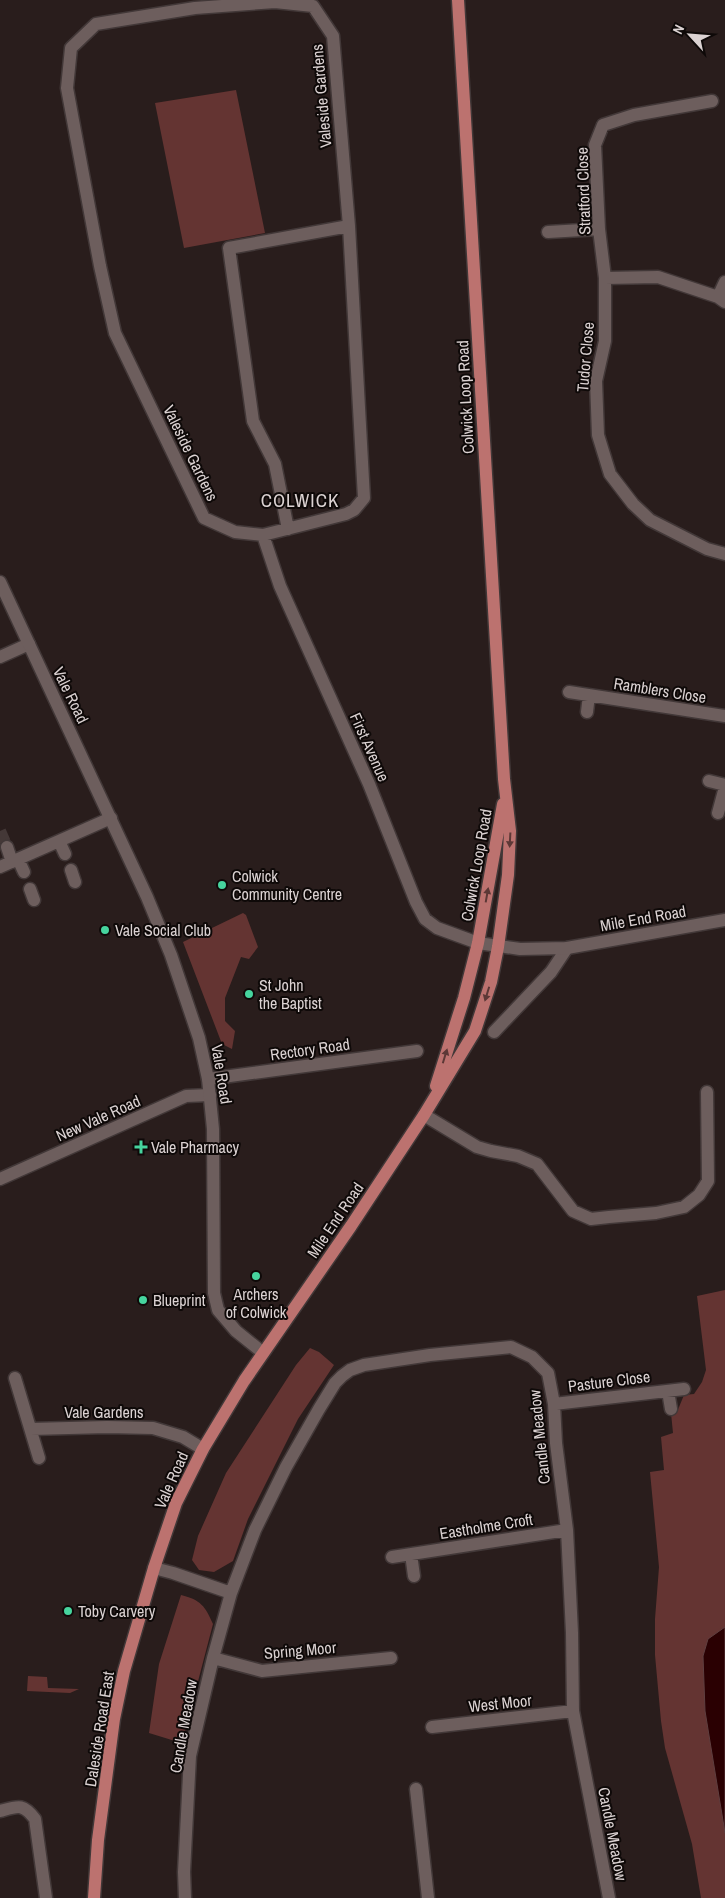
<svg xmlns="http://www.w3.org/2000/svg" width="725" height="1898" font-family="'Archivo Narrow',sans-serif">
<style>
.green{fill:#643432}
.water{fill:#2a0002;stroke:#5f3f40}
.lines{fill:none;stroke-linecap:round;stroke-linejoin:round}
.street-tunnel{stroke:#443837;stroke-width:12;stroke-dasharray:12 6;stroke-linecap:butt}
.street-casing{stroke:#423838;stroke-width:15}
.secondary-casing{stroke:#423838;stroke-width:15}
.primary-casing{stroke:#423838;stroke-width:15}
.street{stroke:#6d5e5d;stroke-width:12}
.secondary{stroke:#6d5e5d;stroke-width:12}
.primary{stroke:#bc726f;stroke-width:12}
.oneway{fill:#5c3836}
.poi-dot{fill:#46d49e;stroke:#0e0908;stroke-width:2}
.labels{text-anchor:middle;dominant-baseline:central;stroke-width:4;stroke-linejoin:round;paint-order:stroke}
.street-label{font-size:16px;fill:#dbd2d2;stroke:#0e0908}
.poi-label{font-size:16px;fill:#dbd2d2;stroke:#0e0908;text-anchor:start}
.quarter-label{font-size:19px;letter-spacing:1px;fill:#dbd2d2;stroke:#0e0908}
</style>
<rect width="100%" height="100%" fill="#291d1c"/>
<path class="green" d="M 236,90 L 265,233 L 184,248 L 155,103 Z
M 243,913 L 246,915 L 258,947 L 249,959 L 241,957 L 225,998 L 225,1021 L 235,1031 L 232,1049 L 222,1044 L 183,942 Z
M 725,1290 L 725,1898 L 701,1898 L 692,1844 L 665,1748 L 661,1721 L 655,1655 L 655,1619 L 659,1567 L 650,1472 L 664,1470 L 661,1437 L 673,1433 L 671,1413 L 677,1412 L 684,1395 L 694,1394 L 702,1382 L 706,1370 L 697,1296 Z
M 310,1348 L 319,1352 L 334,1365 L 298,1419 L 248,1519 L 233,1561 L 214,1572 L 199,1570 L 192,1560 L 198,1536 L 226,1473 L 296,1365 Z
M 181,1595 C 201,1600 205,1606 213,1624 L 185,1731 L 175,1741 L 149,1733 L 159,1664 Z
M 28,1676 L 47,1677 L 48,1688 L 79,1689 L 70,1693 L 27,1691 Z"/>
<path class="water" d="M 725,1627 L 725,1833 L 705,1711 L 703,1656 L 708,1639 Z"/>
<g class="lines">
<path class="street-tunnel" d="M 0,831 L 7,847"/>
<g class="street-casing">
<path id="street" d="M 275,2 L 313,6 L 333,36 L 349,226 L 364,498 L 354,510 L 346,514 L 263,535 L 235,532 L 204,518 L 115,333 L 100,266 L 67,88 L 71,48 L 96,24 L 195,8 Z
M 712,101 L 634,115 L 603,125 L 595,145 L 599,229 L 605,278 L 605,341 L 596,381 L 598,435 L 610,474 L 633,504 L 650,520 L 707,549 L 725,554
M 548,232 L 599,229
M 605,278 L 658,277 L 718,297 L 725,302
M 718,297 L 725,282
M 288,529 L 275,464 L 253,421 L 229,248 L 349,226
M 263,535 L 280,586 L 369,784 L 416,902 L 425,919 L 437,928 L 478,943
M 0,657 L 29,644
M 569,692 L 725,716
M 587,712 L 589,695
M 709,781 L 725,785
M 718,813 L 725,787
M 59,841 L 65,854
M 7,847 L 12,862
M 18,859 L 24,872
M 0,867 L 111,818
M 71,870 L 75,882
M 30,889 L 34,900
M 494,1032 L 551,972 L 567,948
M 208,1079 L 417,1051
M 424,1115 L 477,1147 L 491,1151 L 518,1156 L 537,1164 L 573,1211 L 591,1219 L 609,1217 L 656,1213 L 684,1207 L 699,1195 L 708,1181 L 707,1092
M 0,1179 L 186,1096 L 210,1095
M 15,1378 L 39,1458
M 668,1391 L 671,1409
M 554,1404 L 684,1389
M 31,1429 L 107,1427 L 153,1428 L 183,1437 L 203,1449
M 411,1554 L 414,1576
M 392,1557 L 567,1530
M 154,1568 L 173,1573 L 231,1593
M 213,1658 L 262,1671 L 391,1658
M 432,1727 L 573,1711
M 416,1789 L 428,1898
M 0,1811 C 18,1806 23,1803 35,1819 L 46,1898
M 185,1898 L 184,1872 L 190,1756 L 213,1658 L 231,1593 L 255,1530 L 286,1467 L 319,1409 L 335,1383 L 342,1376 L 350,1370 L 364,1365 L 430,1355 L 511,1347 L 532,1357 L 548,1373 L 554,1404 L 556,1443 L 567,1530 L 572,1633 L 573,1711 L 609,1898"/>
</g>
<g class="secondary-casing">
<path id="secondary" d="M 0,582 L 147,897 L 171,955 L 199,1038 L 208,1079 L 213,1129 L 214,1293 L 218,1310 L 236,1331 L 262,1352
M 478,943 L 520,949 L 567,948 L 725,920"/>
</g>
<g class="primary-casing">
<path id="primary" d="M 436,1086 L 464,998 L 478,943 L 503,804
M 94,1898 L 98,1840 L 114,1719 L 124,1671 L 154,1568 L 176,1503 L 203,1449 L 244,1381 L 351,1226 L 424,1115 L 475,1031 L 491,982 L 498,947 L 508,875 L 510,831 L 504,779 L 458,0"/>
</g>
<use href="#street" class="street"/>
<use href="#secondary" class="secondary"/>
<use href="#primary" class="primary"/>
</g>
<defs><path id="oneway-solid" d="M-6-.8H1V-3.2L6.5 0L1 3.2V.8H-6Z" transform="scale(1.25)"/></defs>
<g class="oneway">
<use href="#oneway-solid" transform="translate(510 840) rotate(93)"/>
<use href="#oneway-solid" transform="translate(487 895) rotate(-80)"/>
<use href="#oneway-solid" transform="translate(487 994) rotate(107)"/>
<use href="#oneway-solid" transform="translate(445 1056) rotate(-73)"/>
</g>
<g class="poi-dot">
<circle cx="222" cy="885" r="5"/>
<circle cx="105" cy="930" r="5"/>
<circle cx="249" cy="994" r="5"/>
<path d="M138.5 1139.5h5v5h5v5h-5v5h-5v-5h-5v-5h5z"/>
<circle cx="256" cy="1276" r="5"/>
<circle cx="143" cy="1300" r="5"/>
<circle cx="68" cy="1611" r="5"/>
</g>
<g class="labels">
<g class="street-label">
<text transform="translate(321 96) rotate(-95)">Valeside Gardens</text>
<text transform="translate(583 191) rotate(-92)">Stratford Close</text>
<text transform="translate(585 357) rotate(-85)">Tudor Close</text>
<text transform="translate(465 397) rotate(-93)">Colwick Loop Road</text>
<text transform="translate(191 453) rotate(64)">Valeside Gardens</text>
<text transform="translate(660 690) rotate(9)">Ramblers Close</text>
<text transform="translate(71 695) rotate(64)">Vale Road</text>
<text transform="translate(370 747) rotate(66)">First Avenue</text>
<text transform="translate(476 865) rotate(-80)">Colwick Loop Road</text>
<text transform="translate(643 918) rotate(-10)">Mile End Road</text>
<text transform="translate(310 1049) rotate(-8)">Rectory Road</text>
<text transform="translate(222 1074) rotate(81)">Vale Road</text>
<text transform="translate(98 1118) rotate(-24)">New Vale Road</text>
<text transform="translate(335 1220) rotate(-56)">Mile End Road</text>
<text transform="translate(609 1381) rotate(-7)">Pasture Close</text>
<text x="104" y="1412">Vale Gardens</text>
<text transform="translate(539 1437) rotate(-96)">Candle Meadow</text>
<text transform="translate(171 1480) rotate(-66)">Vale Road</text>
<text transform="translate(486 1526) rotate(-9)">Eastholme Croft</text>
<text transform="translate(300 1650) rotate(-5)">Spring Moor</text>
<text transform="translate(500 1703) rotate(-6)">West Moor</text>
<text transform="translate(183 1726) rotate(-80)">Candle Meadow</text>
<text transform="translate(99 1729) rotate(-81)">Daleside Road East</text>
<text transform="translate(613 1834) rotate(79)">Candle Meadow</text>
</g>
<g class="poi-label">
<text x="232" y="876">Colwick<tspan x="232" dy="18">Community Centre</tspan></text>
<text x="115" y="930">Vale Social Club</text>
<text x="259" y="985">St John<tspan x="259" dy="18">the Baptist</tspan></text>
<text x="151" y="1147">Vale Pharmacy</text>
<text x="256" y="1294" text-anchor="middle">Archers<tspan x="256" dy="18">of Colwick</tspan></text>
<text x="153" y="1300">Blueprint</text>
<text x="78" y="1611">Toby Carvery</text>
</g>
<g class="quarter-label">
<text x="300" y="500">COLWICK</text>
</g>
</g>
<g transform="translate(690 35) rotate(296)" stroke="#0e0908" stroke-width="4" paint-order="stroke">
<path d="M0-4L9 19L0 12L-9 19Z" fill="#dbd2d2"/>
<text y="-8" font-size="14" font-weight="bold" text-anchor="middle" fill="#dbd2d2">N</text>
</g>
</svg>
